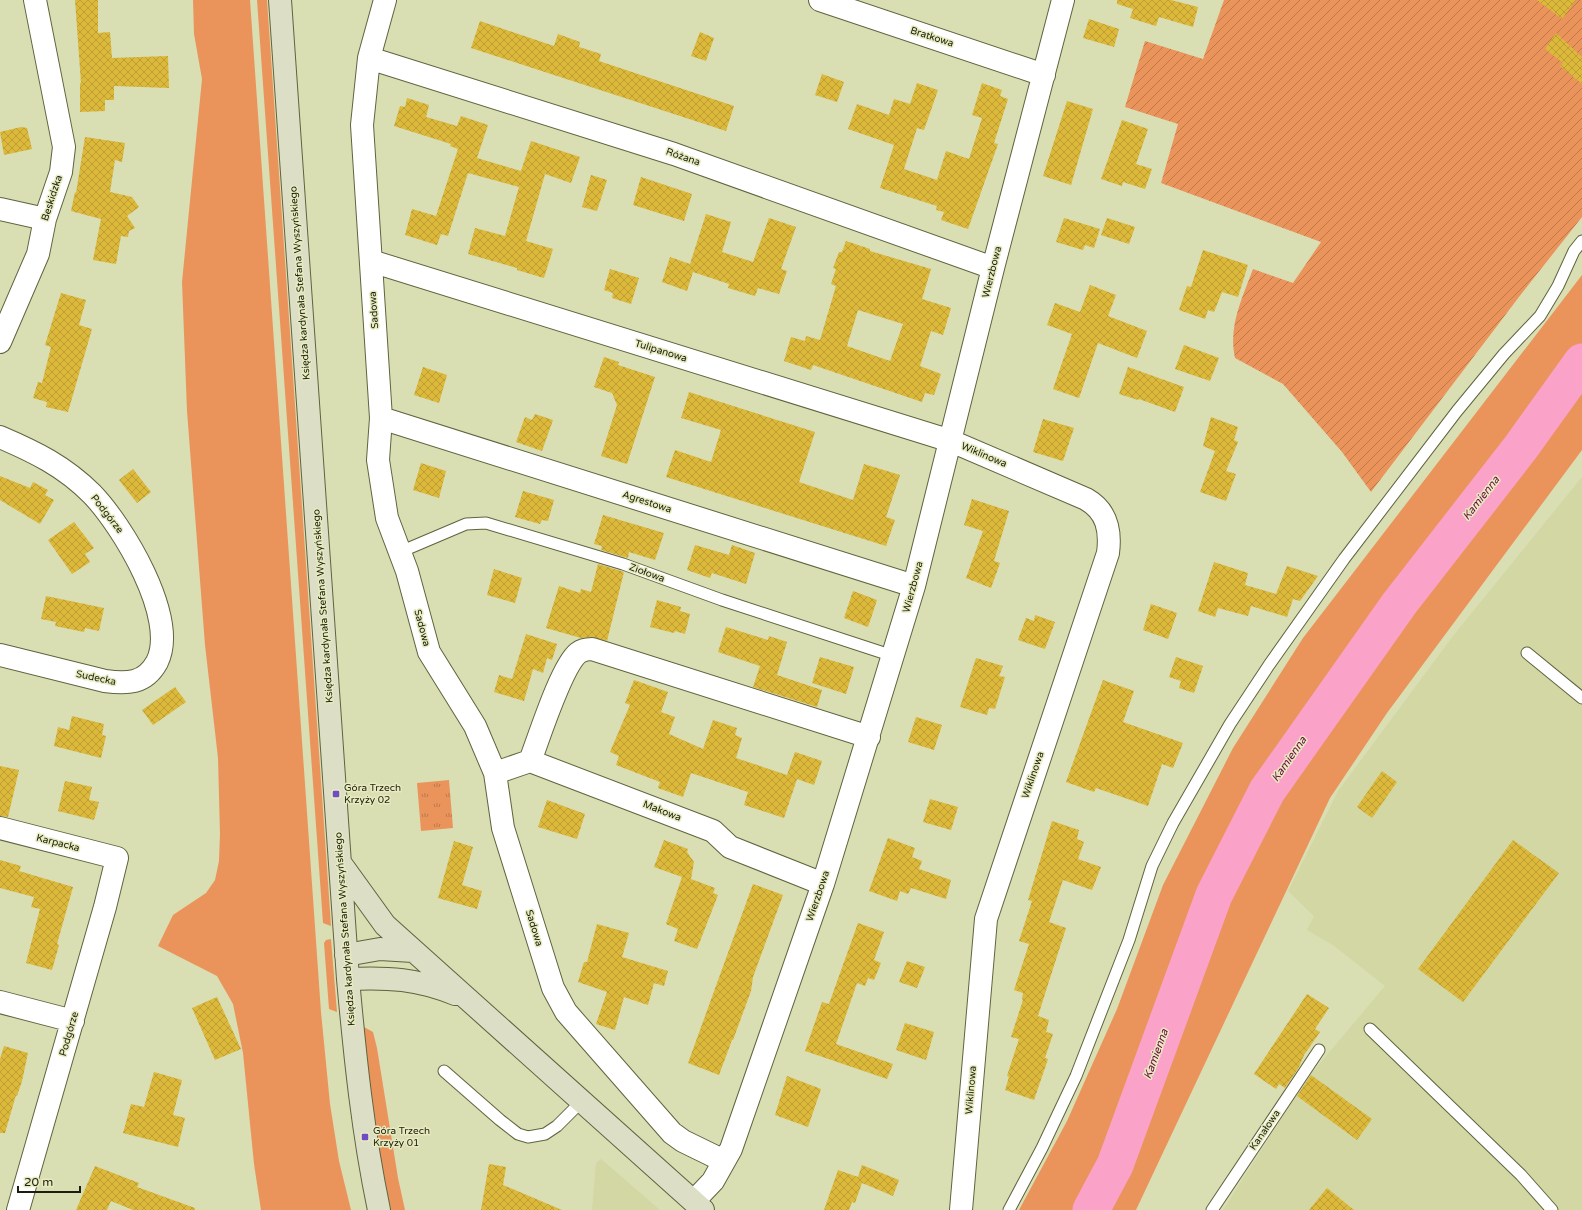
<svg xmlns="http://www.w3.org/2000/svg" width="1582" height="1210" font-family="'Varela Round',sans-serif">
<style>
.built{fill:#d2d7a4}
.grass{fill:#ea945c}
.park{fill:url(#park-tufts)}
.garden{fill:url(#garden-furrows)}
.lines{fill:none;stroke-linecap:round;stroke-linejoin:round}
.river{stroke:#faa2c8;stroke-width:37}
.building{fill:url(#building-cross-hatch);fill-rule:evenodd}
.lane-casing{stroke:#60633d;stroke-width:13}
.street-casing{stroke:#60633d;stroke-width:24}
.secondary-casing{stroke:#60633d;stroke-width:24}
.lane{stroke:#fff;stroke-width:11}
.street{stroke:#fff;stroke-width:22}
.secondary{stroke:#dcdec5;stroke-width:22}
.poi-dot{fill:#704cc5;stroke:#e7ebbf;stroke-width:1.5}
.labels{text-anchor:middle;dominant-baseline:central;stroke-width:3;stroke-linejoin:round;paint-order:stroke}
.street-label{font-size:10px;fill:#1b1d0d;stroke:#e7ebbf}
.poi-label{font-size:10px;fill:#1b1d0d;stroke:#e7ebbf;text-anchor:start}
.water-label{font-size:11px;font-style:italic;fill:#6d0943;stroke:#e7ebbf}
</style>
<defs>
<pattern id="park-tufts" width="24" height="20" patternUnits="userSpaceOnUse"><rect width="24" height="20" fill="#ea945c"/><path d="M3 7l-1-3M5 7V3M7 7l1-3M15 17l-1-3M17 17v-4M19 17l1-3" fill="none" stroke="#bd784a"/></pattern>
<pattern id="garden-furrows" width="10" height="10" patternUnits="userSpaceOnUse"><rect width="10" height="10" fill="#ea945c"/><path d="M-1 1l2-2M0 10L10 0M9 11l2-2" fill="none" stroke="#bd784a"/></pattern>
<pattern id="building-cross-hatch" width="8" height="8" patternUnits="userSpaceOnUse"><rect width="8" height="8" fill="#dcb83b"/><path d="M0 0l8 8M0 8l8-8" fill="none" stroke="#bc9e33"/></pattern>
</defs>
<rect width="100%" height="100%" fill="#dadeb3"/>
<path class="built" d="M 1582,477 L 1582,1210 L 1223,1210 L 1306,1080 L 1385,986 L 1333,945 L 1307,930 L 1314,916 L 1288,891 L 1338,791 L 1453,636 Z
M 601,1159 L 660,1210 L 592,1210 L 596,1163 Z"/>
<path class="grass" d="M 193,0 L 250,0 L 321,1012 L 330,1104 L 339,1161 L 351,1210 L 261,1210 L 254,1164 L 243,1053 L 233,1004 L 217,976 L 158,946 L 173,915 L 206,893 L 215,880 L 219,861 L 220,834 L 218,758 L 205,645 L 187,411 L 182,282 L 202,79 L 194,34 Z
M 257,0 L 267,0 L 331,926 L 323,923 Z
M 1582,275 L 1582,450 L 1387,713 L 1330,798 L 1136,1210 L 1019,1210 L 1067,1121 L 1117,1009 L 1163,885 L 1233,748 L 1303,638 Z
M 331,939 L 337,1012 L 329,1009 L 324,943 L 326,940 Z
M 364,1027 L 373,1032 L 377,1048 L 398,1178 L 405,1210 L 391,1210 L 374,1130 Z"/>
<path class="park" d="M 449,780 L 453,828 L 421,831 L 417,783 Z"/>
<path class="garden" d="M 1224,0 L 1582,0 L 1582,217 L 1522,293 L 1371,492 L 1342,452 L 1283,384 L 1235,358 C 1228,326 1242,299 1253,269 L 1293,283 L 1321,242 L 1161,183 L 1178,124 L 1125,107 L 1145,41 L 1203,59 Z"/>
<g class="lines">
<path class="river" d="M 1091,1210 L 1115,1165 L 1214,895 L 1267,791 L 1399,604 L 1521,447 L 1582,362"/>
</g>
<path class="building" d="M 75,0 L 98,0 L 98,33 L 110,32 L 112,58 L 168,56 L 169,88 L 114,86 L 114,100 L 105,100 L 105,111 L 80,112 L 80,83 L 81,83 Z
M 1117,0 L 1171,0 L 1198,7 L 1193,27 L 1159,17 L 1156,26 L 1130,18 L 1133,9 L 1117,4 Z
M 1537,0 L 1576,0 L 1562,19 Z
M 1089,19 L 1119,29 L 1114,47 L 1083,38 Z
M 480,21 L 554,46 L 558,34 L 580,42 L 579,47 L 601,54 L 599,61 L 734,106 L 726,131 L 471,48 Z
M 700,32 L 714,38 L 706,61 L 691,56 Z
M 1556,33 L 1582,57 L 1582,84 L 1560,66 L 1563,63 L 1545,49 Z
M 822,74 L 844,82 L 837,102 L 815,95 Z
M 917,83 L 938,90 L 924,130 L 917,128 L 904,169 L 937,180 L 946,151 L 969,159 L 982,118 L 972,115 L 982,83 L 1002,90 L 1000,96 L 1008,99 L 994,143 L 998,144 L 968,229 L 941,220 L 944,212 L 936,210 L 937,206 L 880,188 L 894,145 L 848,129 L 857,104 L 889,115 L 894,99 L 910,104 Z
M 407,98 L 429,105 L 426,117 L 457,126 L 461,116 L 488,125 L 477,158 L 521,171 L 531,141 L 580,157 L 571,183 L 545,174 L 526,241 L 553,249 L 544,278 L 517,270 L 517,268 L 468,254 L 475,228 L 505,236 L 519,187 L 468,173 L 448,236 L 441,234 L 437,245 L 405,235 L 412,209 L 436,216 L 458,149 L 450,146 L 451,144 L 394,126 L 400,106 L 405,107 Z
M 1067,101 L 1093,109 L 1071,185 L 1043,176 Z
M 1122,120 L 1148,129 L 1136,164 L 1152,169 L 1145,189 L 1123,182 L 1122,186 L 1101,179 Z
M 21,127 L 27,128 L 32,149 L 4,155 L 0,132 Z
M 85,137 L 125,143 L 122,162 L 115,160 L 110,192 L 132,197 L 139,207 L 127,216 L 135,228 L 129,231 L 128,237 L 121,236 L 116,264 L 93,260 L 101,219 L 71,211 L 75,192 L 76,193 Z
M 591,175 L 607,180 L 597,211 L 582,207 Z
M 641,177 L 692,194 L 684,221 L 633,205 Z
M 706,214 L 731,222 L 722,252 L 753,262 L 769,218 L 796,227 L 781,269 L 787,271 L 779,294 L 758,288 L 755,296 L 728,288 L 729,284 L 693,272 L 687,291 L 662,282 L 670,257 L 690,264 Z
M 1064,218 L 1100,229 L 1094,248 L 1085,245 L 1083,250 L 1056,242 Z
M 1107,218 L 1135,227 L 1129,244 L 1101,235 Z
M 846,241 L 870,249 L 870,251 L 931,269 L 922,299 L 951,308 L 943,335 L 931,331 L 920,366 L 941,374 L 934,395 L 925,393 L 922,402 L 813,365 L 811,370 L 784,361 L 791,337 L 805,341 L 806,336 L 820,340 L 836,286 L 831,284 L 836,269 L 833,268 L 839,252 L 842,252 ZM 858,310 L 903,324 L 890,361 L 847,346 Z
M 1203,250 L 1248,265 L 1238,297 L 1222,292 L 1214,312 L 1208,310 L 1205,319 L 1179,310 L 1187,286 L 1191,287 Z
M 610,269 L 639,278 L 631,304 L 612,298 L 613,293 L 604,290 Z
M 1090,285 L 1116,295 L 1108,316 L 1147,331 L 1137,358 L 1098,343 L 1079,398 L 1053,389 L 1072,334 L 1047,325 L 1055,303 L 1080,312 Z
M 61,293 L 86,300 L 79,325 L 92,329 L 68,412 L 46,407 L 47,402 L 33,398 L 38,382 L 42,383 L 51,347 L 45,345 Z
M 1184,345 L 1219,358 L 1210,381 L 1175,369 Z
M 604,357 L 619,362 L 618,365 L 655,377 L 627,464 L 601,456 L 617,405 L 612,393 L 594,387 Z
M 423,367 L 447,375 L 439,403 L 414,395 Z
M 1128,367 L 1184,387 L 1175,412 L 1139,399 L 1138,400 L 1119,394 Z
M 689,392 L 815,432 L 799,482 L 853,500 L 864,464 L 900,475 L 886,517 L 895,520 L 886,546 L 666,477 L 675,450 L 711,462 L 721,430 L 681,418 Z
M 535,414 L 553,420 L 542,451 L 516,442 L 525,417 L 532,420 Z
M 1211,417 L 1238,427 L 1234,440 L 1238,442 L 1226,471 L 1236,474 L 1226,501 L 1200,492 L 1215,451 L 1203,446 Z
M 1043,419 L 1074,428 L 1063,461 L 1033,452 Z
M 421,463 L 446,471 L 439,498 L 413,490 Z
M 133,469 L 151,492 L 137,503 L 119,480 Z
M 0,476 L 30,488 L 33,482 L 48,490 L 45,495 L 54,500 L 40,524 L 0,500 Z
M 523,491 L 554,500 L 548,521 L 542,520 L 540,524 L 515,517 Z
M 972,499 L 1009,511 L 994,561 L 1000,563 L 991,588 L 966,578 L 983,531 L 964,525 Z
M 603,515 L 664,533 L 655,560 L 629,552 L 628,558 L 601,550 L 602,546 L 594,544 Z
M 74,522 L 94,548 L 85,554 L 90,562 L 72,574 L 48,540 Z
M 695,545 L 729,555 L 732,545 L 755,553 L 746,584 L 712,573 L 710,578 L 687,570 Z
M 1214,562 L 1248,573 L 1245,585 L 1276,594 L 1287,566 L 1318,576 L 1300,601 L 1293,599 L 1287,617 L 1251,606 L 1248,616 L 1218,608 L 1215,617 L 1198,611 Z
M 598,564 L 624,572 L 607,641 L 592,637 L 581,638 L 546,628 L 559,586 L 580,593 L 581,589 L 591,592 Z
M 494,569 L 522,578 L 515,603 L 487,595 Z
M 853,591 L 877,600 L 868,627 L 844,618 Z
M 46,596 L 104,608 L 99,631 L 85,628 L 84,632 L 55,626 L 56,622 L 41,619 Z
M 657,600 L 681,607 L 680,611 L 690,614 L 685,634 L 675,631 L 674,633 L 650,627 Z
M 1151,604 L 1177,613 L 1168,639 L 1143,630 Z
M 1035,615 L 1055,622 L 1045,649 L 1018,640 L 1026,618 L 1034,621 Z
M 726,627 L 768,640 L 769,636 L 787,642 L 777,675 L 822,690 L 817,707 L 753,687 L 760,666 L 718,652 Z
M 526,634 L 557,644 L 552,660 L 547,658 L 543,673 L 533,669 L 524,701 L 494,692 L 499,675 L 512,679 Z
M 820,657 L 854,667 L 846,694 L 812,683 Z
M 1176,657 L 1203,666 L 1194,693 L 1179,688 L 1181,681 L 1169,677 Z
M 976,658 L 1003,666 L 999,676 L 1005,677 L 995,709 L 989,708 L 987,715 L 960,707 Z
M 634,680 L 668,692 L 661,712 L 675,717 L 669,734 L 703,749 L 713,720 L 737,728 L 735,735 L 742,738 L 736,758 L 787,775 L 795,752 L 822,761 L 814,785 L 797,779 L 784,818 L 744,805 L 748,792 L 691,773 L 683,797 L 658,788 L 660,782 L 616,765 L 619,756 L 610,752 L 630,705 L 625,703 Z
M 1103,680 L 1134,691 L 1123,722 L 1183,743 L 1173,768 L 1162,764 L 1148,806 L 1096,788 L 1094,792 L 1066,782 Z
M 175,687 L 186,702 L 153,725 L 142,710 Z
M 72,716 L 104,724 L 102,735 L 106,736 L 101,758 L 54,746 L 58,727 L 69,730 Z
M 916,717 L 942,725 L 934,750 L 908,742 Z
M 0,766 L 19,770 L 8,817 L 0,816 Z
M 1382,771 L 1397,782 L 1372,818 L 1357,807 Z
M 65,781 L 92,787 L 89,800 L 99,802 L 94,820 L 58,811 Z
M 930,799 L 958,807 L 951,830 L 923,822 Z
M 547,800 L 585,814 L 577,839 L 538,827 Z
M 1052,821 L 1079,830 L 1077,839 L 1084,842 L 1078,859 L 1101,867 L 1092,890 L 1063,880 L 1049,922 L 1066,928 L 1038,1016 L 1049,1020 L 1046,1032 L 1053,1034 L 1045,1058 L 1048,1059 L 1034,1100 L 1005,1090 L 1009,1077 L 1007,1076 L 1019,1039 L 1011,1037 L 1023,1000 L 1022,999 L 1023,993 L 1014,990 L 1029,944 L 1019,941 L 1032,901 L 1028,900 Z
M 888,838 L 915,848 L 912,857 L 922,861 L 919,869 L 951,880 L 946,899 L 911,888 L 908,894 L 900,891 L 897,901 L 869,891 Z
M 664,840 L 688,849 L 687,852 L 694,862 L 691,879 L 715,888 L 713,893 L 718,895 L 697,949 L 674,941 L 678,929 L 666,924 L 682,877 L 654,867 Z
M 1513,840 L 1559,873 L 1463,1002 L 1418,969 Z
M 454,841 L 473,847 L 462,885 L 482,891 L 477,909 L 438,898 Z
M 0,860 L 21,866 L 19,871 L 73,887 L 57,944 L 59,945 L 52,970 L 26,963 L 40,909 L 31,907 L 34,897 L 0,888 Z
M 753,884 L 783,895 L 753,977 L 751,991 L 733,1040 L 732,1040 L 719,1075 L 688,1063 Z
M 858,923 L 884,932 L 874,960 L 881,963 L 874,980 L 868,978 L 865,986 L 857,983 L 836,1044 L 893,1064 L 887,1079 L 805,1051 L 822,1002 L 829,1004 Z
M 597,924 L 629,933 L 622,957 L 668,971 L 664,986 L 654,983 L 648,1005 L 624,997 L 615,1030 L 596,1024 L 607,992 L 578,982 L 584,962 L 587,962 Z
M 907,961 L 925,967 L 917,988 L 899,982 Z
M 1307,994 L 1329,1008 L 1315,1029 L 1320,1032 L 1304,1055 L 1299,1067 L 1285,1088 L 1279,1084 L 1276,1089 L 1254,1074 Z
M 217,997 L 241,1049 L 215,1060 L 192,1008 Z
M 905,1023 L 934,1032 L 926,1060 L 896,1050 Z
M 4,1046 L 28,1053 L 22,1081 L 17,1096 L 16,1095 L 5,1133 L 0,1133 L 0,1059 Z
M 154,1072 L 182,1080 L 173,1115 L 185,1118 L 178,1147 L 123,1133 L 131,1104 L 144,1107 Z
M 1311,1075 L 1372,1119 L 1357,1140 L 1297,1096 Z
M 787,1076 L 821,1089 L 808,1127 L 775,1115 Z
M 489,1164 L 506,1167 L 503,1185 L 562,1210 L 481,1210 Z
M 862,1165 L 899,1180 L 893,1196 L 862,1183 L 855,1203 L 852,1202 L 849,1210 L 824,1210 L 838,1170 L 858,1177 Z
M 95,1166 L 139,1183 L 137,1187 L 195,1208 L 195,1210 L 133,1210 L 111,1201 L 107,1210 L 76,1210 Z
M 1327,1188 L 1354,1210 L 1309,1210 Z"/>
<g class="lines">
<g class="lane-casing">
<path id="lane" d="M 400,552 L 466,524 L 486,523 L 623,564 L 722,600 L 893,656
M 1527,653 L 1582,698
M 1370,1029 L 1521,1175 L 1552,1210
M 444,1071 L 500,1120 L 518,1134 L 528,1137 L 545,1134 L 557,1126 L 582,1101
M 1009,1210 L 1042,1148 L 1076,1076 L 1129,940 L 1152,866 L 1173,823 L 1230,724 L 1269,665 L 1344,559 L 1457,411 L 1504,354 L 1540,316 L 1558,286 L 1574,251 L 1582,241
M 1212,1210 L 1319,1050"/>
</g>
<g class="street-casing">
<path id="street" d="M 385,0 L 369,58 L 362,125 L 381,418 L 378,460 L 387,518 L 407,571 L 429,652 L 475,726 L 495,773 L 503,828 L 553,988 L 566,1012 L 672,1133 L 683,1141 L 724,1161
M 820,0 L 1044,75
M 369,58 L 674,154 L 993,268
M 0,209 L 45,219
M 371,261 L 951,441 L 1086,499 C 1107,511 1111,530 1108,553 L 986,919 L 961,1210
M 0,342 L 38,254 L 45,219 L 61,172 L 64,147 L 35,0
M 381,418 L 914,586
M 0,437 C 35,452 64,466 92,494 C 122,525 179,618 157,662 C 145,684 127,684 105,681 L 0,655
M 530,761 C 539,738 561,667 578,653 C 582,650 587,649 592,649 L 869,737
M 495,773 L 530,761 L 713,831 L 730,847 L 823,884
M 0,828 L 117,858 L 105,907 L 18,1210
M 0,1002 L 73,1021
M 694,1201 L 713,1181 L 731,1149 L 823,884 L 914,586 L 993,268 L 1063,0"/>
</g>
<g class="secondary-casing">
<path id="secondary" d="M 280,0 L 348,979 C 355,1057 363,1134 379,1210
M 341,864 L 385,925 L 703,1210
M 346,955 L 380,949 L 413,951
M 348,979 C 388,977 418,979 455,994"/>
</g>
<use href="#lane" class="lane"/>
<use href="#street" class="street"/>
<use href="#secondary" class="secondary"/>
</g>
<g class="poi-dot">
<rect x="332" y="790" width="8" height="8" rx="2"/>
<rect x="361" y="1133" width="8" height="8" rx="2"/>
</g>
<g class="labels">
<g class="street-label">
<text transform="translate(932 37) rotate(18)">Bratkowa</text>
<text transform="translate(683 157) rotate(19)">Różana</text>
<text transform="translate(52 198) rotate(-72)">Beskidzka</text>
<text transform="translate(992 272) rotate(-76)">Wierzbowa</text>
<text transform="translate(300 283) rotate(-94)">Księdza kardynała Stefana Wyszyńskiego</text>
<text transform="translate(374 310) rotate(-94)">Sadowa</text>
<text transform="translate(661 351) rotate(17)">Tulipanowa</text>
<text transform="translate(984 455) rotate(23)">Wiklinowa</text>
<text transform="translate(647 502) rotate(18)">Agrestowa</text>
<text transform="translate(107 514) rotate(52)">Podgórze</text>
<text transform="translate(647 573) rotate(20)">Ziołowa</text>
<text transform="translate(913 587) rotate(-75)">Wierzbowa</text>
<text transform="translate(323 606) rotate(-94)">Księdza kardynała Stefana Wyszyńskiego</text>
<text transform="translate(422 628) rotate(75)">Sadowa</text>
<text transform="translate(96 678) rotate(12)">Sudecka</text>
<text transform="translate(1033 775) rotate(-71)">Wiklinowa</text>
<text transform="translate(662 811) rotate(21)">Makowa</text>
<text transform="translate(58 843) rotate(14)">Karpacka</text>
<text transform="translate(818 896) rotate(-71)">Wierzbowa</text>
<text transform="translate(534 928) rotate(73)">Sadowa</text>
<text transform="translate(345 929) rotate(-94)">Księdza kardynała Stefana Wyszyńskiego</text>
<text transform="translate(69 1034) rotate(-74)">Podgórze</text>
<text transform="translate(971 1090) rotate(-85)">Wiklinowa</text>
<text transform="translate(1265 1130) rotate(-56)">Kanałowa</text>
</g>
<g class="poi-label">
<text x="344" y="788">Góra Trzech<tspan x="344" dy="12">Krzyży 02</tspan></text>
<text x="373" y="1131">Góra Trzech<tspan x="373" dy="12">Krzyży 01</tspan></text>
</g>
<g class="water-label">
<text transform="translate(1481 498) rotate(-52)">Kamienna</text>
<text transform="translate(1289 759) rotate(-55)">Kamienna</text>
<text transform="translate(1156 1054) rotate(-70)">Kamienna</text>
</g>
</g>
<path d="M18 1186v6h62v-6" fill="none" stroke="#1b1d0d" stroke-width="2"/>
<text x="24" y="1186" font-size="12" fill="#1b1d0d" stroke="#e7ebbf" stroke-width="3" paint-order="stroke">20 m</text>
</svg>
